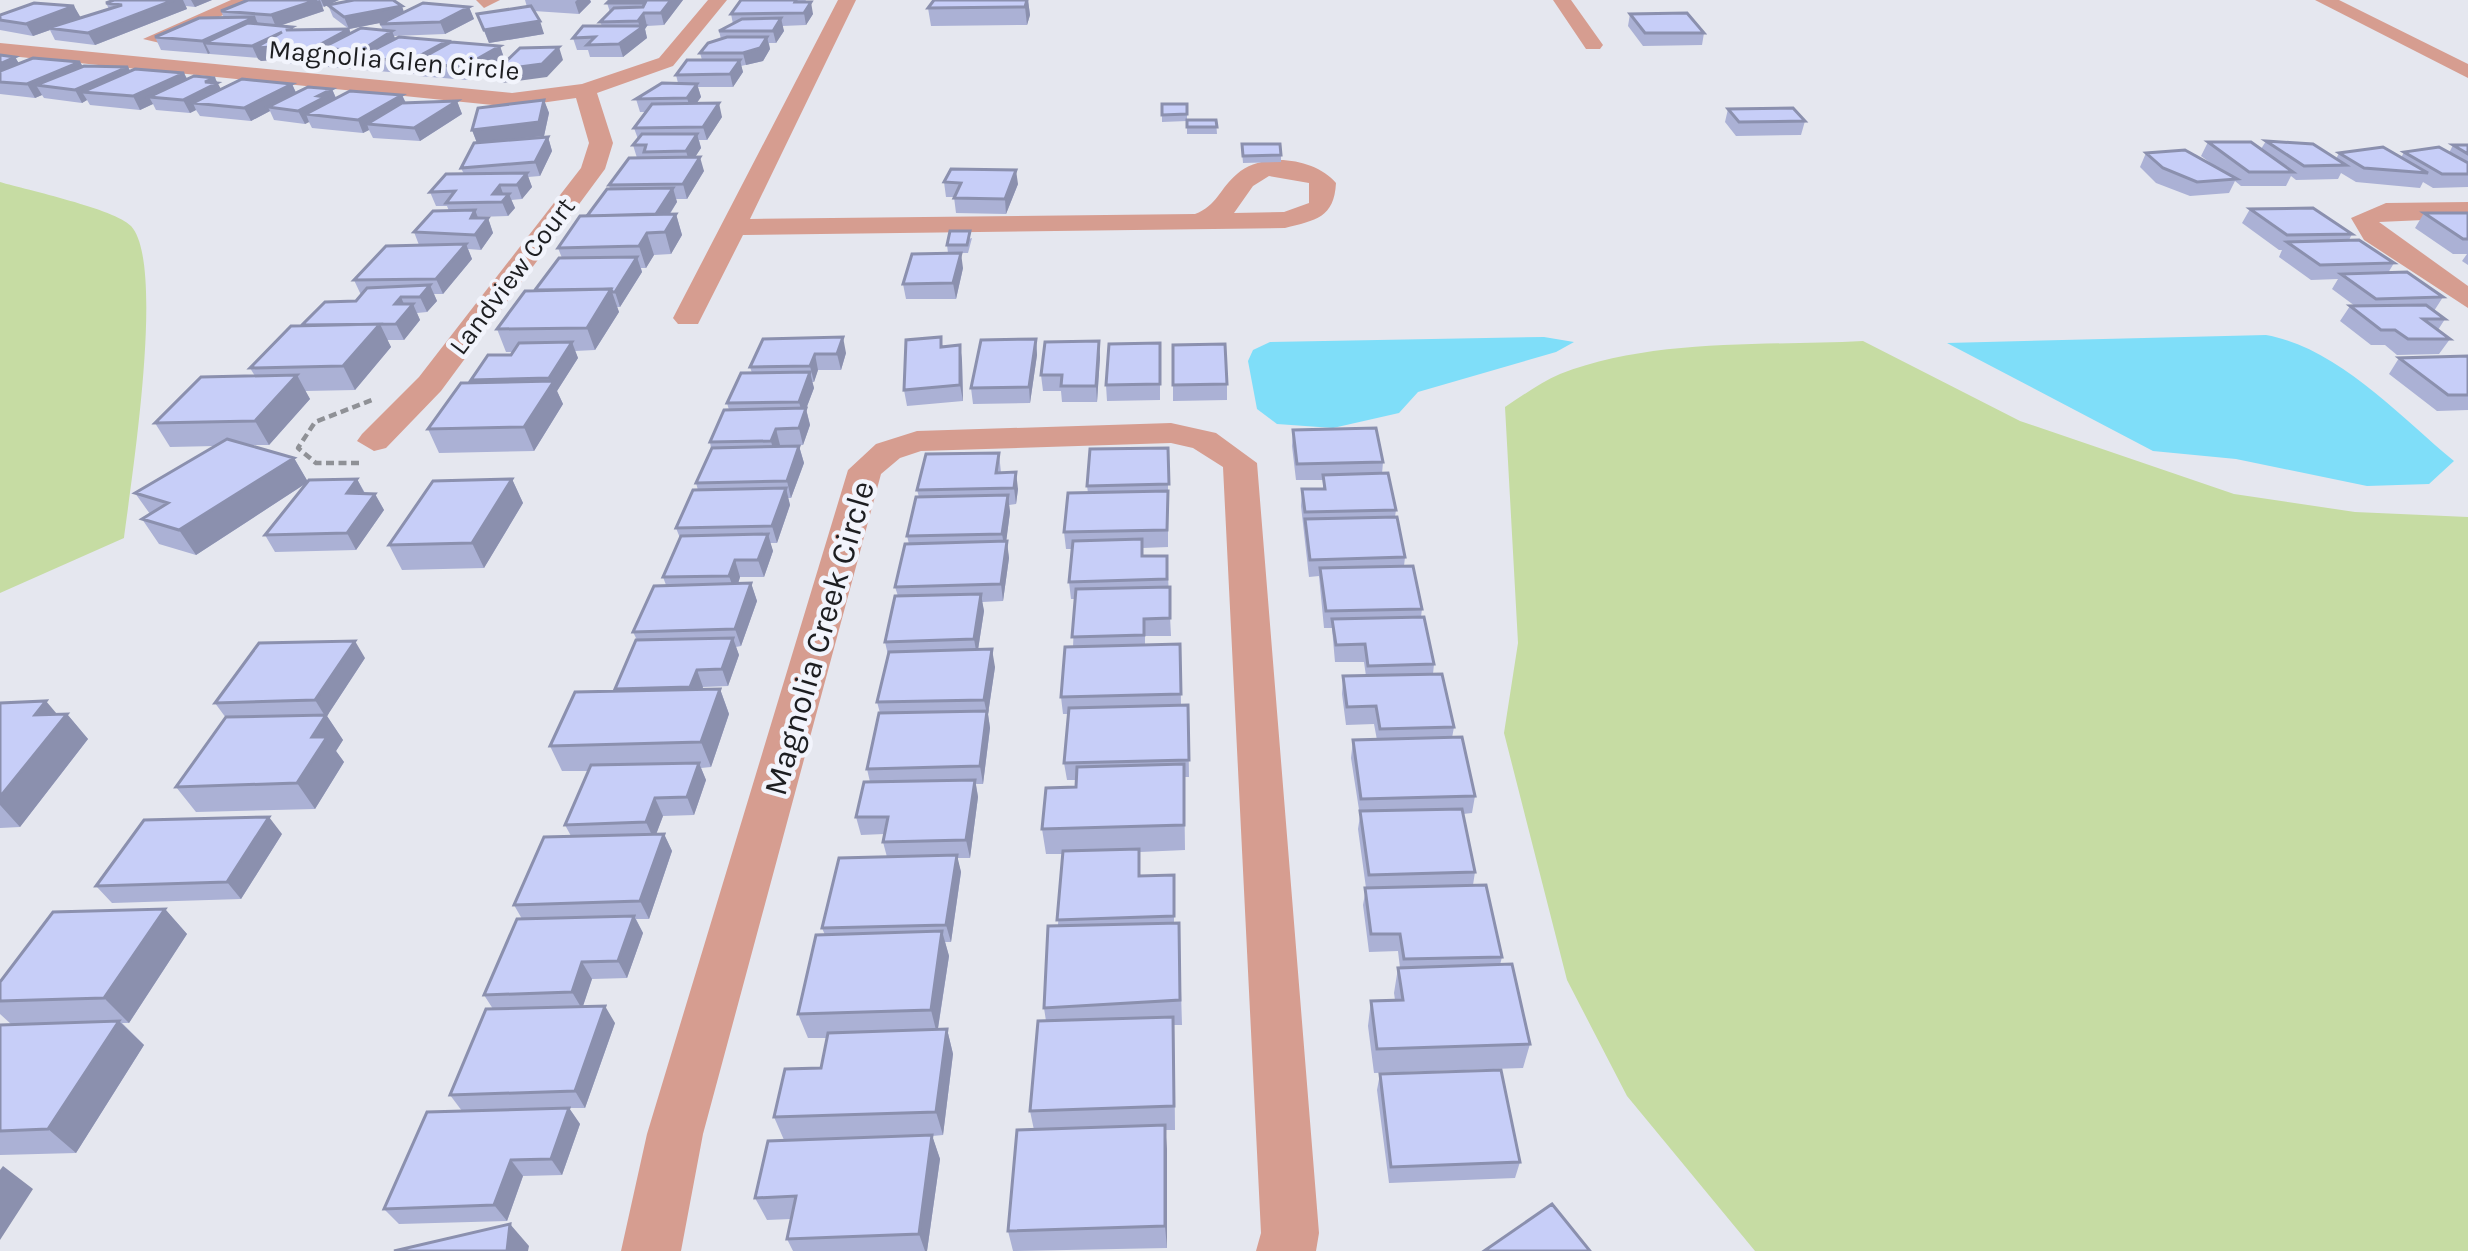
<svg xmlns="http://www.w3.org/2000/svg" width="2468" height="1251" font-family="Karla,sans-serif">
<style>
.green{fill:#c6dca3}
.water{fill:#7fdef9}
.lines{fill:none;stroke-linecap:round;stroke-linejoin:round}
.path{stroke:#8f9196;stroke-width:4.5;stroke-dasharray:8 4.5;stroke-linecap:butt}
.minor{fill:#d69d90;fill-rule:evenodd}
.wall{fill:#abb1d5;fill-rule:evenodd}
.shaded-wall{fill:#8b90ae}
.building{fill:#c7cef8;stroke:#8b90ae;stroke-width:3}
.labels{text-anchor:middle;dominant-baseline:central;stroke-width:9;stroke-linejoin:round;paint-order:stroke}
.far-street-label{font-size:27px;fill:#1d1e21;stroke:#f2f4fc}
.street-label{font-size:33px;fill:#1d1e21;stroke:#f2f4fc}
</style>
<rect width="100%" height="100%" fill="#e5e7ef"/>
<path class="green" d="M 0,182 C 27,190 115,209 131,226 C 166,264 131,481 124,538 L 0,593 Z
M 1863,341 L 2020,421 L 2234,494 L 2355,512 L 2468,517 L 2468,1251 L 1755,1251 L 1627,1096 L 1567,980 L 1504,733 L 1518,643 L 1505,407 C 1522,396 1541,382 1560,374 C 1653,338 1765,346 1863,341 Z"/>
<path class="water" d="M 2266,335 C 2338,348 2398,415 2454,461 L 2429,484 L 2367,486 L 2236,459 L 2153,451 L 1947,343 Z
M 1544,337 L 1574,342 L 1556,352 L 1418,392 L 1399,413 L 1333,428 L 1277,424 L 1257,409 L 1248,361 L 1253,350 L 1270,342 Z"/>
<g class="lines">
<path class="path" d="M 359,463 L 316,463 L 298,448 L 315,422 L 372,400"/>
<path class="minor" d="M 231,0 L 257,0 L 160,43 L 143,39 Z
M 476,0 L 500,0 L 484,8 Z
M 708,0 L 727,0 L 673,66 L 597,93 L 613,143 L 605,169 L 441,391 L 386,448 L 374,451 L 357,441 L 362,434 L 419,377 L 581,168 L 589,143 L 576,98 L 512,107 L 0,55 L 0,43 L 512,93 L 582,84 L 659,58 Z
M 838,0 L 856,0 L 750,219 L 1195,214 C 1217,206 1220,188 1237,174 C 1263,151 1315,158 1336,183 C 1334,218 1316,220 1285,228 L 743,235 L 698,324 L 678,324 L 673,318 ZM 1269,176 L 1309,183 L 1309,203 L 1284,212 L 1234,213 L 1253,186 Z
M 1553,0 L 1571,0 L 1603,45 L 1600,49 L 1586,49 Z
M 2315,0 L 2339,0 L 2468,64 L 2468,78 Z
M 2468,202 L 2468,218 L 2379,222 L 2468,286 L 2468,308 L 2364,240 L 2351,218 L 2386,203 Z
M 1171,423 L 1216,433 L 1257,463 L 1319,1233 L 1316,1251 L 1256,1251 L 1261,1233 L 1223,467 L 1193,448 L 1171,443 L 921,451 L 900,458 L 881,474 L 703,1134 L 681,1251 L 621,1251 L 647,1134 L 848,470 L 876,444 L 917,431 Z"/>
</g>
<path class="wall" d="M 114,0 L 212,0 L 195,7 L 186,6 L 187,9 L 95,45 L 55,40 L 50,30 L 33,36 L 0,30 L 0,15 L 74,6 L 80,18 L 109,9 L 106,3 Z
M 248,0 L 339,0 L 322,7 L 324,11 L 279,26 L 293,30 L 349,29 L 333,17 L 328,5 L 404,12 L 469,7 L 474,19 L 445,34 L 394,36 L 395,39 L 500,46 L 504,58 L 468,80 L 418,76 L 417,73 L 414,74 L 365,70 L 363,65 L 356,69 L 328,67 L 324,58 L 311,65 L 285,63 L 283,59 L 261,61 L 260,58 L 161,50 L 155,37 L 224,18 L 221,11 ZM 384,22 L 380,24 L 383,30 L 351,34 L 349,29 Z
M 525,0 L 590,0 L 591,2 L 579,14 L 534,11 L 544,34 L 489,43 L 477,14 L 527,7 Z
M 683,0 L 664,25 L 647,26 L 645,29 L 647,38 L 623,57 L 590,57 L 588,50 L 577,50 L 573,38 L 602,26 L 600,22 L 610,12 L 607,3 Z
M 741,0 L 806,0 L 805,2 L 813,14 L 806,25 L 782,26 L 784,31 L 776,43 L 769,43 L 770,49 L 763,61 L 741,66 L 743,72 L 733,87 L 698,87 L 701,97 L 696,104 L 722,117 L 707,140 L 699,140 L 701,148 L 694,158 L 704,171 L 687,199 L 676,199 L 677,202 L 670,214 L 676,214 L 682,235 L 671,254 L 654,255 L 646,268 L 641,268 L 642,272 L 620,307 L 617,307 L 619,312 L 595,350 L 575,351 L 578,358 L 557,391 L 563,404 L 534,451 L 439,453 L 428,429 L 472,382 L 471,380 L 511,355 L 513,352 L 506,352 L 497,329 L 535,290 L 562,258 L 558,248 L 610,189 L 609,185 L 637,158 L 633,145 L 638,139 L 634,128 L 646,112 L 640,112 L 636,99 L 678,83 L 676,75 L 702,60 L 700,53 L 721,39 L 719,31 L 733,24 L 731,14 Z
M 1028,0 L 1030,15 L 1027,25 L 931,26 L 928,8 Z
M 1630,14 L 1704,33 L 1702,45 L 1643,46 L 1628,26 Z
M 0,55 L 15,57 L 19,64 L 80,62 L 83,67 L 128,67 L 130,71 L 187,79 L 221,89 L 292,84 L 296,93 L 332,89 L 336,98 L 402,95 L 406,103 L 457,101 L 462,114 L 420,141 L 373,138 L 369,130 L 363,133 L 312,128 L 309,122 L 305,124 L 274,120 L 270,111 L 251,121 L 200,116 L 196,110 L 190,113 L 156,110 L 153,104 L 140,110 L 90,105 L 87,100 L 82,103 L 44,98 L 42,95 L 35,98 L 0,94 Z
M 544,100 L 549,113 L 544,136 L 497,141 L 548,137 L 552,151 L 540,176 L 528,177 L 532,187 L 522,199 L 511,200 L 515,208 L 508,216 L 477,217 L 488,218 L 493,233 L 481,250 L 468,249 L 472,259 L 443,294 L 434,294 L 437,301 L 427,312 L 417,313 L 420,320 L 404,340 L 387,340 L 391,347 L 355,390 L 305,391 L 310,399 L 269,445 L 251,445 L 294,458 L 308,482 L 309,480 L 357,479 L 365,493 L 375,494 L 384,510 L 356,550 L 275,552 L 265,535 L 308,482 L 196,555 L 159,544 L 142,519 L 150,514 L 135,493 L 215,446 L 170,447 L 155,423 L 201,377 L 255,376 L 250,368 L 291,326 L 302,325 L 325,302 L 356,301 L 361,295 L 354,280 L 386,246 L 419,245 L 414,232 L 433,211 L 449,211 L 447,206 L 436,206 L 430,192 L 446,174 L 464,174 L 461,168 L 474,143 L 477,143 L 472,130 L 478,108 Z
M 1162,104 L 1187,104 L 1187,120 L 1216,120 L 1217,134 L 1187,134 L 1187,121 L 1162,122 Z
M 1728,109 L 1805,121 L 1801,135 L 1736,136 L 1725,122 Z
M 2266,141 L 2336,159 L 2339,153 L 2401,158 L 2404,152 L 2449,153 L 2453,145 L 2468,145 L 2468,187 L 2433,188 L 2423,182 L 2420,188 L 2356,182 L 2341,173 L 2338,179 L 2296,180 L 2291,176 L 2286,186 L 2241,186 L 2235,181 L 2229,193 L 2190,196 L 2156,183 L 2140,167 L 2146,153 L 2216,167 L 2201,156 L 2208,142 L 2261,149 Z
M 1242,151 L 1281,155 L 1281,162 L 1243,163 Z
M 944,182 L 1018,184 L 1006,214 L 956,213 L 954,197 L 946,197 Z
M 2250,209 L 2352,234 L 2349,240 L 2394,263 L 2388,273 L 2443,297 L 2434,311 L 2445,319 L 2438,330 L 2450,339 L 2439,354 L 2397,355 L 2385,345 L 2371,345 L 2340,321 L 2350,306 L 2355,306 L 2332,289 L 2338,279 L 2311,280 L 2279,257 L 2282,250 L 2279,250 L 2242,223 Z
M 2424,213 L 2468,213 L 2468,265 L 2462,261 L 2467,254 L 2453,254 L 2415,228 Z
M 972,238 L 968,253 L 948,253 L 947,245 Z
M 963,268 L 956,299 L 906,299 L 903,284 Z
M 763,339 L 846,353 L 841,370 L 818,370 L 814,382 L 812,382 L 814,388 L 806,409 L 810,425 L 803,445 L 780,447 L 799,446 L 804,463 L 791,498 L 788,498 L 790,505 L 777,543 L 770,543 L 773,551 L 764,577 L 740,577 L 738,584 L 751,583 L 757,601 L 741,646 L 736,647 L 739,655 L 728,686 L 703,687 L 702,689 L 720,689 L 729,714 L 711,767 L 701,768 L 706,780 L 694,815 L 663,816 L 656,834 L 664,834 L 672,851 L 649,919 L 636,919 L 643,933 L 627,978 L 592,979 L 583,1006 L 615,1023 L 585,1108 L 569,1108 L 580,1124 L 562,1175 L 523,1176 L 507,1221 L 399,1224 L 384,1209 L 462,1111 L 450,1095 L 493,1009 L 484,995 L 522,919 L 514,905 L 571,836 L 565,825 L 588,771 L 562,771 L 550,746 L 616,691 L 615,689 L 637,640 L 633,632 L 666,585 L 663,577 L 680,538 L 676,528 L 698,490 L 696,483 L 711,448 L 710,442 L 729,410 L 727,403 L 752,373 L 750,367 Z
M 1036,339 L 1037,355 L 1030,403 L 973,404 L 971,388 Z
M 1160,343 L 1160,400 L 1107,401 L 1106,385 Z
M 960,345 L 962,361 L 963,401 L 907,406 L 904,390 L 942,347 Z
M 1173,345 L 1227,384 L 1227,400 L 1173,401 Z
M 2468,356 L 2468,410 L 2437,411 L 2389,374 L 2399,358 Z
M 1100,357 L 1097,402 L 1062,402 L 1061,391 L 1043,391 L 1041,375 Z
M 1293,430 L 1383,462 L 1382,474 L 1396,510 L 1395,517 L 1405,557 L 1404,566 L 1422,609 L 1421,617 L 1434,664 L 1433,674 L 1454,727 L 1452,738 L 1475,796 L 1472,813 L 1463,814 L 1475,872 L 1473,885 L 1502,957 L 1500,965 L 1530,1044 L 1523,1068 L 1374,1073 L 1368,1026 L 1371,1001 L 1395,1000 L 1394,993 L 1398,968 L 1400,968 L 1398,951 L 1369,952 L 1363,905 L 1366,888 L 1358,829 L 1360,816 L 1351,758 L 1353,740 L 1377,740 L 1374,724 L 1346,725 L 1342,694 L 1343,676 L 1366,676 L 1364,662 L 1335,662 L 1332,628 L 1324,628 L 1319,576 L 1309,577 L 1301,506 L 1302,489 L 1323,489 L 1323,480 L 1296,480 L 1292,446 Z
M 1168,448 L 1168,547 L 1143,548 L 1143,556 L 1167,556 L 1171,636 L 1145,636 L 1145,645 L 1180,644 L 1181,705 L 1188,705 L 1189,777 L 1184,777 L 1185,850 L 1140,852 L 1140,876 L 1174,875 L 1174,923 L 1179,923 L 1182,1025 L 1174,1025 L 1175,1130 L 1165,1130 L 1167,1248 L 1013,1251 L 1008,1231 L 1034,1130 L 1030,1111 L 1046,1021 L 1044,1008 L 1058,925 L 1062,854 L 1046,854 L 1042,829 L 1076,787 L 1076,780 L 1067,780 L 1064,763 L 1068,714 L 1063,714 L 1061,697 L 1073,647 L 1075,599 L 1071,599 L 1069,582 L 1072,549 L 1066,549 L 1064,532 L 1088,493 L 1087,486 Z
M 999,453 L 1001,473 L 1018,489 L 1016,504 L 1009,505 L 1010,512 L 1006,541 L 1009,558 L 1003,601 L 982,602 L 984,611 L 978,650 L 995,667 L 988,714 L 990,728 L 983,784 L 976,784 L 978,797 L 970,858 L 957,858 L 961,872 L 951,942 L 945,942 L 949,956 L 938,1029 L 947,1029 L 953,1054 L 943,1135 L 932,1136 L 940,1159 L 927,1251 L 793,1251 L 787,1239 L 791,1219 L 767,1220 L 755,1198 L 784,1140 L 774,1117 L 821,1068 L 827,1038 L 808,1038 L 798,1014 L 825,935 L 822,928 L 887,857 L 883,842 L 884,834 L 861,835 L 856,817 L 870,782 L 867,769 L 880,713 L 877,702 L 888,655 L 885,642 L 898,596 L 895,587 L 909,544 L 907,536 L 919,497 L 917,490 Z
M 512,479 L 523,503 L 484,568 L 402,570 L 389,545 Z
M 365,658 L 327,716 L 343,740 L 336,751 L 344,762 L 315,809 L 196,812 L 176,787 L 226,718 L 215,703 Z
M 0,703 L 57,714 L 67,714 L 88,739 L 20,827 L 0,828 Z
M 282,834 L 241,899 L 112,903 L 96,886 Z
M 165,909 L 187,934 L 129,1023 L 122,1023 L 144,1045 L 76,1153 L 0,1155 L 0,1024 L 11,1024 L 0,1014 L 0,982 Z
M 1380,1074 L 1520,1162 L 1515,1178 L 1389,1183 L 1377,1090 Z"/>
<path class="shaded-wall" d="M 174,0 L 183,0 L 187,9 L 95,45 L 88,33 Z
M 191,0 L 212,0 L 195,7 Z
M 320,0 L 324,11 L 276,27 L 271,15 Z
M 321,0 L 339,0 L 324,7 Z
M 577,0 L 590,0 L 591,2 L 579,14 L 575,2 Z
M 671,0 L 683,0 L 664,25 L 661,13 Z
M 1028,0 L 1030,15 L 1027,25 L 1025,7 Z
M 811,2 L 813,14 L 806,25 L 804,13 Z
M 74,6 L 81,18 L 48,28 L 50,30 L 33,36 L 26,24 Z
M 402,6 L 406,18 L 349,29 L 354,41 L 334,49 L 322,48 L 324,58 L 311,65 L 306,52 L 349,29 L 344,17 Z
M 469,7 L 474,19 L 445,34 L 440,22 Z
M 644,13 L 647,26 L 645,29 L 647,38 L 623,57 L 619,44 L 640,28 L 638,21 Z
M 255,17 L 261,30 L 205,43 L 210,53 L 208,54 L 202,41 Z
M 781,18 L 784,31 L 776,43 L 773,31 Z
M 540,21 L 544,34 L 489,43 L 484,30 Z
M 392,31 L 397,43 L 360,57 L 363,65 L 356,69 L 351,57 Z
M 282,32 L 291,51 L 279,50 L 283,59 L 261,61 L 258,59 L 252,46 Z
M 767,37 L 770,49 L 763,61 L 746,65 L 743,53 Z
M 447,41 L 452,54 L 413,63 L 417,73 L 414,74 L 408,62 Z
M 500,46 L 504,58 L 468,80 L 463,67 Z
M 559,47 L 563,60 L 547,77 L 502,83 L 497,70 Z
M 15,57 L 23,70 L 0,80 L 0,64 Z
M 740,60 L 743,72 L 733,87 L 730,74 Z
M 80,62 L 88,75 L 36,85 L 42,95 L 35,98 L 27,84 Z
M 128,67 L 135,80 L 82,92 L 87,100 L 82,103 L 75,90 Z
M 184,73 L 191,86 L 149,97 L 153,104 L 140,110 L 133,96 Z
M 215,78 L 222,91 L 193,103 L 196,110 L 190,113 L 183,100 L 205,82 Z
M 292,84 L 298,97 L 268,107 L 270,111 L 251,121 L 244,108 Z
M 697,84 L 701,97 L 691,111 L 687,98 Z
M 332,89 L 338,103 L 306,114 L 309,122 L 305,124 L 298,111 L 318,96 Z
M 402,95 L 408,108 L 367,124 L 369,130 L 363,133 L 358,120 Z
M 544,100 L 549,113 L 544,136 L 477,143 L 472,130 Z
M 457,101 L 462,114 L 420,141 L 414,128 Z
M 719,103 L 722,117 L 707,140 L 703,127 Z
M 697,134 L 701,148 L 690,165 L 686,151 Z
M 548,137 L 552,151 L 540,176 L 535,162 Z
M 700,157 L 704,171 L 687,199 L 683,184 Z
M 1016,170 L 1018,184 L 1006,214 L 1005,199 Z
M 527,173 L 532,187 L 522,199 L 517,185 Z
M 500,185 L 505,199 L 509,194 L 515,208 L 508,216 L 502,202 L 493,194 Z
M 673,188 L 677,202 L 658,232 L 654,218 Z
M 475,210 L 481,225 L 488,218 L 493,233 L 481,250 L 475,235 L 471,218 Z
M 676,214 L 682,235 L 671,254 L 665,232 Z
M 647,233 L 654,255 L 646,268 L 639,246 Z
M 466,244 L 472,259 L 443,294 L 436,279 Z
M 961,253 L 963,268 L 956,299 L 953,283 Z
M 637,257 L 642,272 L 620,307 L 615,292 Z
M 430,285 L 437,301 L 427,312 L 420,297 Z
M 611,289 L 619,312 L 595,350 L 587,328 Z
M 401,297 L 407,311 L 413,304 L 420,320 L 404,340 L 396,324 L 395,304 Z
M 380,324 L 391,347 L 355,390 L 343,366 Z
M 843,337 L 846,353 L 841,370 L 837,354 Z
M 1036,339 L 1037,355 L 1030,403 L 1029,387 Z
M 1099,341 L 1100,357 L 1097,402 L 1096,386 Z
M 572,342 L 578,358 L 557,391 L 563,404 L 534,451 L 524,427 L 551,384 L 549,378 Z
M 960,345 L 962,361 L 963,401 L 960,385 Z
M 815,354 L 818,370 L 814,382 L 810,366 Z
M 810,372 L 814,388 L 806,409 L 810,425 L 803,445 L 799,428 L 803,417 L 799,402 Z
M 297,375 L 310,399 L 269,445 L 255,421 Z
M 776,429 L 780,445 L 775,458 L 771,441 Z
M 799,446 L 804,463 L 791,498 L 787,481 Z
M 294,458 L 308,482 L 196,555 L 179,530 Z
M 1016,472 L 1018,489 L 1016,504 L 1014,488 Z
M 357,479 L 366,496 L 347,493 Z
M 512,479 L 523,503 L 484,568 L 472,543 Z
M 786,488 L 790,505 L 777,543 L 772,526 Z
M 375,494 L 384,510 L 356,550 L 347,533 Z
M 1008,495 L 1010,512 L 1005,551 L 1002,534 Z
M 768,534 L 773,551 L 764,577 L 758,560 Z
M 1007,541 L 1009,558 L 1003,601 L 1001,584 Z
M 735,560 L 740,577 L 735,593 L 729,576 Z
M 751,583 L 757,601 L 741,646 L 735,629 Z
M 981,594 L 984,611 L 977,656 L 974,639 Z
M 733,638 L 739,655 L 728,686 L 722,669 Z
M 355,641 L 365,658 L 327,716 L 343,740 L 336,751 L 344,762 L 315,809 L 297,783 L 312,737 L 325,716 L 315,700 Z
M 992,649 L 995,667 L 988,714 L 990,728 L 983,784 L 980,766 L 987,714 L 984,700 Z
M 697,670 L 703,687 L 697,705 L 690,687 Z
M 720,689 L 729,714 L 711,767 L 701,742 Z
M 46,701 L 62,720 L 67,714 L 88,739 L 20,827 L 0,805 L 0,797 L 35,715 Z
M 699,763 L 706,780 L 694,815 L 687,797 Z
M 975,780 L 978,797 L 970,858 L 966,840 Z
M 655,798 L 663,816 L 654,840 L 646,822 Z
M 269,817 L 282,834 L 241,899 L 227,882 Z
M 664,834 L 672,851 L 649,919 L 640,901 Z
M 957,855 L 961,872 L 951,942 L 946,925 Z
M 165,909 L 187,934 L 129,1023 L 104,998 Z
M 634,916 L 643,933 L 627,978 L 618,961 Z
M 942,931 L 949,956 L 937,1034 L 931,1010 Z
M 582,962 L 592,979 L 582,1009 L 572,992 Z
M 605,1006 L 615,1023 L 585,1108 L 575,1091 Z
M 119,1021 L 144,1045 L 76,1153 L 48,1129 Z
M 947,1029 L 953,1054 L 943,1135 L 936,1112 Z
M 569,1108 L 580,1124 L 562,1175 L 551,1159 Z
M 1165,1125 L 1167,1149 L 1167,1248 L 1165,1226 Z
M 932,1135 L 940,1159 L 927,1251 L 925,1251 L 919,1234 Z
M 511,1160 L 523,1176 L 507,1221 L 494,1205 Z
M 3,1166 L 33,1189 L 0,1240 L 0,1170 Z
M 510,1224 L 529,1246 L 528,1251 L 507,1251 Z"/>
<path class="building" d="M 114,0 L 174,0 L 88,33 L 48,28 L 122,5 L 106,3 Z
M 248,0 L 317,0 L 271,15 L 221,11 Z
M 354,0 L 393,0 L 402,6 L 344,17 L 328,5 Z
M 610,0 L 671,0 L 661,13 L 644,13 L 638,21 L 600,22 L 614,8 L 643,7 L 645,3 L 607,3 Z
M 741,0 L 796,0 L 795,2 L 811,2 L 804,13 L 731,14 Z
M 934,0 L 1027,0 L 1025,7 L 928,8 Z
M 34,3 L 74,6 L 26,24 L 0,20 L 0,15 Z
M 423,3 L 469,7 L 440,22 L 380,24 Z
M 531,6 L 540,21 L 484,30 L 477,14 Z
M 1687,13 L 1704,33 L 1645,33 L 1630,14 Z
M 255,17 L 202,41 L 155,37 L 199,18 Z
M 781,18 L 773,31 L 719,31 L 742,19 Z
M 248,23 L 292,27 L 286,30 L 349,29 L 306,52 L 279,50 L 289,46 L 255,48 L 282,32 L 252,46 L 205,43 Z
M 583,26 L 644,26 L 619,44 L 587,45 L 595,37 L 573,38 Z
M 361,28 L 392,31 L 351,57 L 323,54 L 334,49 L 322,48 Z
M 399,37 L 447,41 L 408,62 L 360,57 Z
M 727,37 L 767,37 L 760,48 L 743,53 L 700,53 L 708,43 Z
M 451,42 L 500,46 L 463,67 L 413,63 Z
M 559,47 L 542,64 L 497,70 L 520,48 Z
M 0,55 L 15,57 L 0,64 Z
M 33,58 L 80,62 L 27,84 L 0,82 L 0,71 Z
M 687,60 L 740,60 L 730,74 L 676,75 Z
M 84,66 L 128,67 L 75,90 L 36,85 Z
M 135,69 L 184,73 L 133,96 L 82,92 Z
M 194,76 L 215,78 L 205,82 L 217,83 L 183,100 L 149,97 Z
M 242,79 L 292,84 L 244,108 L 193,103 Z
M 662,83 L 697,84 L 687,98 L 636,99 Z
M 308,87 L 332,89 L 318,96 L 325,97 L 298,111 L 268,107 Z
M 350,91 L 402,95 L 358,120 L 306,114 Z
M 544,100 L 539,122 L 472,130 L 478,108 Z
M 457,101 L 414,128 L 367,124 L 402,103 Z
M 719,103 L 703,127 L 634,128 L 652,104 Z
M 1162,104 L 1187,104 L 1187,114 L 1162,115 Z
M 1793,108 L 1805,121 L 1739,122 L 1728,109 Z
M 1187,120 L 1216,120 L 1217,127 L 1187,127 Z
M 642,134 L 697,134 L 686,151 L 644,152 L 646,145 L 633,145 Z
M 548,137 L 535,162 L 461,168 L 474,143 Z
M 2266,141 L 2313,144 L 2346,165 L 2304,166 Z
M 2208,142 L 2251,142 L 2293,172 L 2249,172 Z
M 1242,144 L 1280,144 L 1281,155 L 1243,156 Z
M 2453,145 L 2468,145 L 2468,154 Z
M 2383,147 L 2428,173 L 2364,168 L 2339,153 Z
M 2439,147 L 2468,163 L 2468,174 L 2442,174 L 2404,152 Z
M 2185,150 L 2237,179 L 2197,182 L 2163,168 L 2146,153 Z
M 700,157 L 683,184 L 609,185 L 629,158 Z
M 951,169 L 1016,170 L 1005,199 L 954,198 L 961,183 L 944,182 Z
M 527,173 L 517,185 L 500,185 L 493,194 L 509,194 L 502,202 L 446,203 L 455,191 L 430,192 L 446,174 Z
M 673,188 L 656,214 L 587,216 L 607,189 Z
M 2313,208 L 2352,234 L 2287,235 L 2250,209 Z
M 475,210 L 471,218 L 488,218 L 475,235 L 414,232 L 433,211 Z
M 2424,213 L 2468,213 L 2468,239 L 2463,239 Z
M 676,214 L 665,232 L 647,233 L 639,246 L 558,248 L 580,216 Z
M 950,231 L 970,231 L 967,245 L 947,245 Z
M 2359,240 L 2394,263 L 2320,265 L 2287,242 Z
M 466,244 L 436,279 L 354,280 L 386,246 Z
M 961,253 L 953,283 L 903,284 L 912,254 Z
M 637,257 L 615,292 L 612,292 L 611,289 L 535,290 L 559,258 Z
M 2407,272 L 2443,297 L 2376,299 L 2341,274 Z
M 430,285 L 420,297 L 401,297 L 395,304 L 413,304 L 396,324 L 302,325 L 325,302 L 356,301 L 367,288 Z
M 611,289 L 587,328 L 497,329 L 525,291 Z
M 2426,305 L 2445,319 L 2423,319 L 2450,339 L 2408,339 L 2395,330 L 2381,330 L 2350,306 Z
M 380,324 L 343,366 L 250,368 L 291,326 Z
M 843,337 L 837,354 L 815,354 L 810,366 L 750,367 L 763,339 Z
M 941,337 L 941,347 L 960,345 L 960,385 L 904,390 L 906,340 Z
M 1036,339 L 1029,387 L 971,388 L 981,340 Z
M 1099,341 L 1096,386 L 1061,386 L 1062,375 L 1041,375 L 1045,342 Z
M 572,342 L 549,378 L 471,380 L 488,355 L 511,355 L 519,343 Z
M 1160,343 L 1160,384 L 1106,385 L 1109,344 Z
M 1225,344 L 1227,384 L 1173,385 L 1173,345 Z
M 2468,356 L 2468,395 L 2448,395 L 2399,358 Z
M 810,372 L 799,402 L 727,403 L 741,373 Z
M 297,375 L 255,421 L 155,423 L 201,377 Z
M 554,381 L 524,427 L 428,429 L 461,383 Z
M 806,408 L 799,428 L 776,429 L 771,441 L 710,442 L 724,410 Z
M 1376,428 L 1383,462 L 1297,464 L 1293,430 Z
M 227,439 L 294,458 L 179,530 L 142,519 L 168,503 L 135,493 Z
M 799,446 L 787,481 L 696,483 L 712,448 Z
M 1168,448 L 1169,484 L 1087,486 L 1090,449 Z
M 999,453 L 996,473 L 1016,472 L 1014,488 L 917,490 L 926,454 Z
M 1388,473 L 1396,510 L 1305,512 L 1302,489 L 1325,489 L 1323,475 Z
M 357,479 L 347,493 L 375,494 L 347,533 L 265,535 L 309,480 Z
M 512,479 L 472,543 L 389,545 L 433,481 Z
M 786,488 L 772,526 L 676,528 L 693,490 Z
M 1168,491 L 1167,530 L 1064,532 L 1068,493 Z
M 1008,495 L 1002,534 L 907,536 L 916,497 Z
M 1397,517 L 1405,557 L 1310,560 L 1305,519 Z
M 768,534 L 758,560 L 735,560 L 729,576 L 663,577 L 681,536 Z
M 1142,539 L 1142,556 L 1167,556 L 1167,579 L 1069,582 L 1073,541 Z
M 1007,541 L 1001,584 L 895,587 L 905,544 Z
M 1413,566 L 1422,609 L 1326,611 L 1320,568 Z
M 751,583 L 735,629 L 633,632 L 654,586 Z
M 1170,587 L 1170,618 L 1144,619 L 1144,635 L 1072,637 L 1076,589 Z
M 981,594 L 974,639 L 885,642 L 895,596 Z
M 1424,617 L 1434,664 L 1368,666 L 1365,644 L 1336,645 L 1332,619 Z
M 733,638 L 722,669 L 697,670 L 690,687 L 615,689 L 636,640 Z
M 355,641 L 315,700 L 215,703 L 259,643 Z
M 1180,644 L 1181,694 L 1061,697 L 1065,647 Z
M 992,649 L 984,700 L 877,702 L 889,652 Z
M 1442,674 L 1454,727 L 1380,729 L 1376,706 L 1347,707 L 1343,676 Z
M 720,689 L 701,742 L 550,746 L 575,692 Z
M 46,701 L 35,715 L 67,714 L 0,797 L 0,703 Z
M 1188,705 L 1189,760 L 1064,763 L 1069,708 Z
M 987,711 L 980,766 L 867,769 L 879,713 Z
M 326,715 L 312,737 L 327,737 L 297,783 L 176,787 L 226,717 Z
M 1462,737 L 1475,796 L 1361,799 L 1353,740 Z
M 699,763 L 687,797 L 655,798 L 646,822 L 565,825 L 591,765 Z
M 1184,764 L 1184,825 L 1042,829 L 1046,788 L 1076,787 L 1077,767 Z
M 975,780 L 966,840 L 883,842 L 888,817 L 856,817 L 864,782 Z
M 1462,809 L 1475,872 L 1369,875 L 1360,811 Z
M 269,817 L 227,882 L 96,886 L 144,820 Z
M 664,834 L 640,901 L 514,905 L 544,837 Z
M 1139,849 L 1139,876 L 1174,875 L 1174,916 L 1057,920 L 1063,851 Z
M 957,855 L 946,925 L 822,928 L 839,858 Z
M 1486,885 L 1502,957 L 1404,959 L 1400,934 L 1371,934 L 1365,888 Z
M 165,909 L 104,998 L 0,1001 L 0,982 L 53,912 Z
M 634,916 L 618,961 L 582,962 L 572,992 L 484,995 L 517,919 Z
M 1179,923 L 1180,1000 L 1044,1008 L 1048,926 Z
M 942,931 L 931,1010 L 798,1014 L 816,935 Z
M 1512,964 L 1530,1044 L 1377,1049 L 1371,1001 L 1403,1000 L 1398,968 Z
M 605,1006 L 575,1091 L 450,1095 L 486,1009 Z
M 1173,1017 L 1174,1106 L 1030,1111 L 1038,1021 Z
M 119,1021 L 48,1129 L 0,1131 L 0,1025 Z
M 947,1029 L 936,1112 L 774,1117 L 785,1069 L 821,1068 L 828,1033 Z
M 1501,1070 L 1520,1162 L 1391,1167 L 1380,1074 Z
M 569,1108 L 551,1159 L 511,1160 L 494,1205 L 384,1209 L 427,1112 Z
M 1165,1125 L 1165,1226 L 1008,1231 L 1017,1130 Z
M 932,1135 L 919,1234 L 787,1239 L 796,1196 L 755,1198 L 768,1141 Z
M 1552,1204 L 1590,1251 L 1484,1251 Z
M 510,1224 L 507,1251 L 394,1251 Z"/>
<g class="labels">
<g class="far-street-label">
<text transform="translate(394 60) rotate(5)">Magnolia Glen Circle</text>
<text transform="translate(512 276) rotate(-53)">Landview Court</text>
</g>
<g class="street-label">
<text transform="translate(819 638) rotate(-74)">Magnolia Creek Circle</text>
</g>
</g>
</svg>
